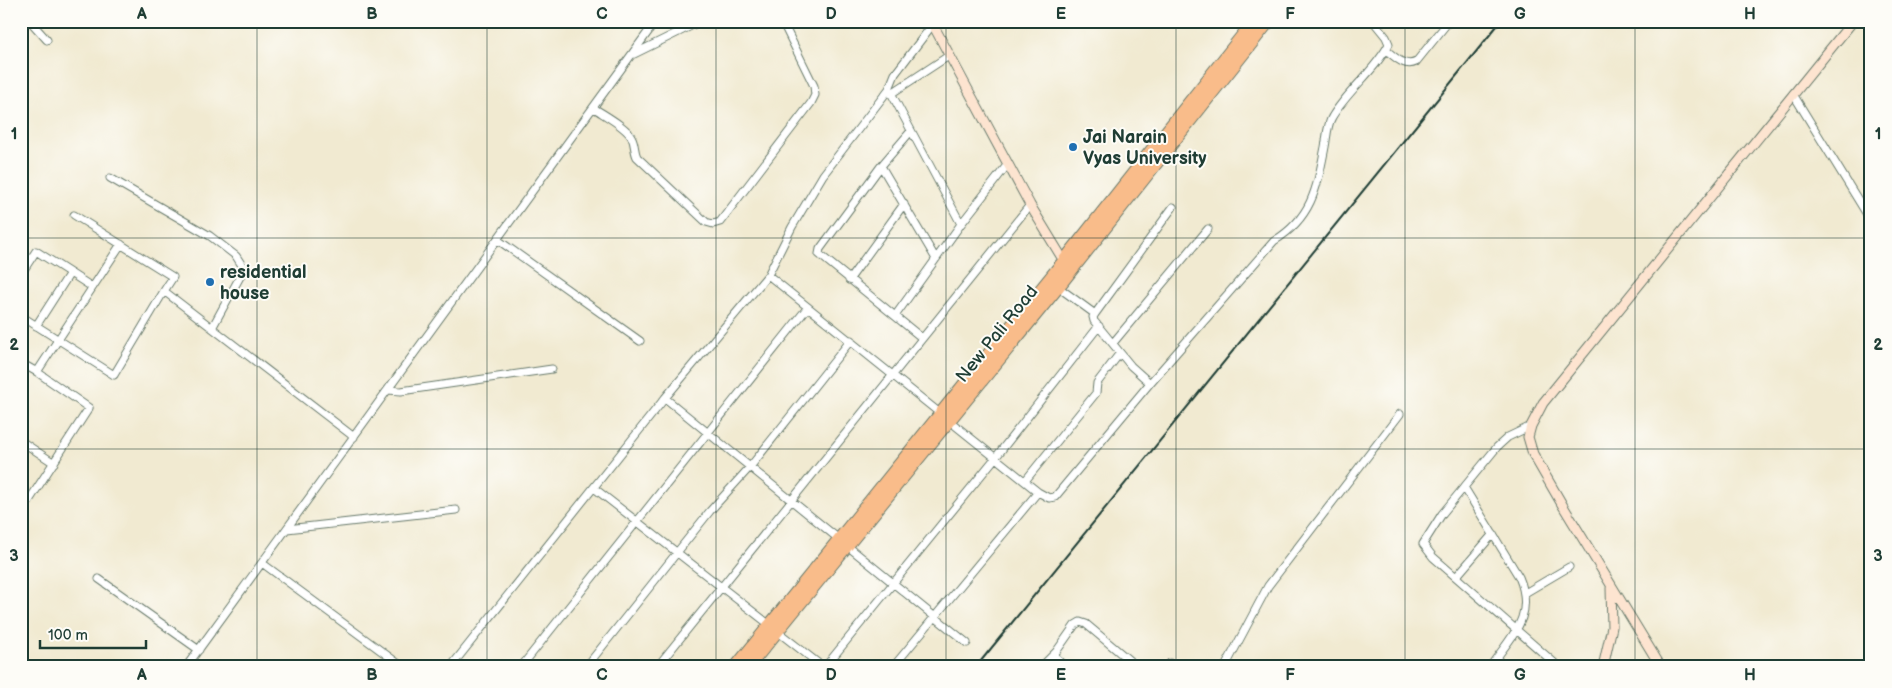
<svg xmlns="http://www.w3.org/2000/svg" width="1892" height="688" font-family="'Balsamiq Sans',sans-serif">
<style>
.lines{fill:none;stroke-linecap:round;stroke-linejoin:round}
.street-casing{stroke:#687a6b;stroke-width:9}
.secondary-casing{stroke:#687a6b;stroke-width:11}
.highway-casing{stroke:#687a6b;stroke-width:14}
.street{stroke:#fff;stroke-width:7}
.secondary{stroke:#fde4d0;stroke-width:9}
.highway{stroke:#f9bc8a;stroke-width:12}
.rail{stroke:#1f3d34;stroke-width:2}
.grid{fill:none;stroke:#1f3d34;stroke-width:1;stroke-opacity:0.55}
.poi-dot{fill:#1f6fb2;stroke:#fdfcf7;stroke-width:2}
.labels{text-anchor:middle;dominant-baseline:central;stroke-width:4;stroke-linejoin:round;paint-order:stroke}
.poi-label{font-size:18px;font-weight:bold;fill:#1f3d34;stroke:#fdfcf7;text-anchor:start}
.street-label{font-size:18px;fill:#1f3d34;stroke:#fdfcf7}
.neatline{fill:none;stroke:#1f3d34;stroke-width:2}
.grid-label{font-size:16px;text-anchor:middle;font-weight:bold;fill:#1f3d34}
</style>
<rect width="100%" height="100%" fill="#fdfcf7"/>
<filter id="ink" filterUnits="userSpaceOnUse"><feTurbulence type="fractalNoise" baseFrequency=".02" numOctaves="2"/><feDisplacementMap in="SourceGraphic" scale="10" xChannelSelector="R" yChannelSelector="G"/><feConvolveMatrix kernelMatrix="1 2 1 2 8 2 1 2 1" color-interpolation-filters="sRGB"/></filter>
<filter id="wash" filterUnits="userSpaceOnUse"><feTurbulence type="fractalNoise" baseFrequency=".0096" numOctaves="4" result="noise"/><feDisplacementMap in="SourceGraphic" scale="20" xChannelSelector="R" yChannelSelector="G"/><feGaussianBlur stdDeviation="1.12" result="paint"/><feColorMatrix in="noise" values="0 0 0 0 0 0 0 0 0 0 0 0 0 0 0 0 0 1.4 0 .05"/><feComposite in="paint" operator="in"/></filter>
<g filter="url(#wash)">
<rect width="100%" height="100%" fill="#f1ead1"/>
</g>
<g filter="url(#ink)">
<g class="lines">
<g class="street-casing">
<path id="street" d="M 30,21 L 47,40
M 1386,50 C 1395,57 1405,68 1416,62 L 1449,21
M 634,54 L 701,21
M 889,89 L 961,224
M 892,93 L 950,55
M 1793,94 L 1871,221
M 594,108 C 604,115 627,127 632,138 C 635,144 634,151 637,157 L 706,222 L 713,224 L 720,222 L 811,103 L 815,95 L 814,86 L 782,21
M 911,131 L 881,166 L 820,249 L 819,254 L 922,338
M 881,166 L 936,259
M 110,178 L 210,236 L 236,256 L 243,267 L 242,273 L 212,328
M 74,215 L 173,277 L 164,291
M 498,240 L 640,341
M 21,274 L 36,251 L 92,287
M 768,275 L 1038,492 L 893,667
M 849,280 L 904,204
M 1058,287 L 1095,314 L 1093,317 L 1094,321 L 1131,366 L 1150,383
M 1095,314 L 1173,207
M 21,316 L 114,375 L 164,291 L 354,437
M 895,316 L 961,224 L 1008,164
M 36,326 L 70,273
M 1113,343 L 1208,229
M 21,363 L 37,372
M 388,390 L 401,391 L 552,369
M 665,398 L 967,643
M 1531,426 L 1508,437 L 1497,447 L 1442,514 L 1423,544 L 1433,557 L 1559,667
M 21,441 L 54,463
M 1025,481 L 1096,393 L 1097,383 L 1120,353
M 1464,487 L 1519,577 C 1536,617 1511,636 1490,667
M 594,488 L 770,625
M 1038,492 L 1049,498 L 1055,497 L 1150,383 L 1274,241 C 1312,218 1317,188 1325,147 C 1327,137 1327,125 1332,117 C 1348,90 1375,71 1389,44 L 1386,37 L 1373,21
M 21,513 L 89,408 L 37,372 L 121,244
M 287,529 L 456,510
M 262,563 L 403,667
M 1456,577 L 1493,534
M 99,579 L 199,650
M 1525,593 L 1569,567
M 777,631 L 823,667
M 186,667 L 656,21
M 456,667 L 453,664 L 665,398 L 768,275 L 792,227 L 823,175 L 889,89 L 895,74 L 933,24
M 521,667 L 808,307
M 586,667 L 710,511 L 750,467 L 851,340
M 657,667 L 1030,205
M 825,667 L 996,457 L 1099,326
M 1041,667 L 1056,652
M 1065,667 L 1055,657 L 1056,652 L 1075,625 L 1080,622 L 1086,624 L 1137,667
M 1167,667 L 1170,663
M 1225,667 L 1268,586 L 1400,414"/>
</g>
<g class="secondary-casing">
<path id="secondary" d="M 931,21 L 1030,205 L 1064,261
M 1603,667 L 1612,627 L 1611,588
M 1661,667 L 1563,506 L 1533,454 L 1528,437 L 1531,426 L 1543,403 L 1853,21"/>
</g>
<g class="highway-casing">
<path id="highway" d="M 736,667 L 1064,261 L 1254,21
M 748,667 L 1058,287 L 1269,21"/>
</g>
<use href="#street" class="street"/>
<use href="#secondary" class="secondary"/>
<use href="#highway" class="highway"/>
<path class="rail" d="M 976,667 L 1501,21"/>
</g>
</g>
<path class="grid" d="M 257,21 L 257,667M 487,21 L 487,667M 716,21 L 716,667M 946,21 L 946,667M 1176,21 L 1176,667M 1405,21 L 1405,667M 1635,21 L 1635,667M 21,238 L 1871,238M 21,449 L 1871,449"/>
<g class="poi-dot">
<circle cx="1073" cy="147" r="5"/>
<circle cx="210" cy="282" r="5"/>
</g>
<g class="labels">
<g class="poi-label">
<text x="1083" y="137">Jai Narain<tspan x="1083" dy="21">Vyas University</tspan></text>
<text x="220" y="272">residential<tspan x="220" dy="21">house</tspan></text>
</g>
<g class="street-label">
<text transform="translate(997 334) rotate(-51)">New Pali Road</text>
</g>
</g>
<rect width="1892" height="688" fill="none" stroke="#fdfcf7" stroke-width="55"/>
<path d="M40 640v8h106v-8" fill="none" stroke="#1f3d34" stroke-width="2.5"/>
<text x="48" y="640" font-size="15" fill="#1f3d34" stroke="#fdfcf7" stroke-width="4" paint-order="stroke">100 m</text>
<rect x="28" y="28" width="1836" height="632" class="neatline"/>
<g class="grid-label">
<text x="142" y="19">A</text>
<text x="372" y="19">B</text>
<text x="602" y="19">C</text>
<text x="831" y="19">D</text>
<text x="1061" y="19">E</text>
<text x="1290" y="19">F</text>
<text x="1520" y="19">G</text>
<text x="1750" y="19">H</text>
<text x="14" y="139">1</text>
<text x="1878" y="139">1</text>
<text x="14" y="350">2</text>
<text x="1878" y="350">2</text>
<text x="14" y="561">3</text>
<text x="1878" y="561">3</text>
<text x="142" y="680">A</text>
<text x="372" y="680">B</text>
<text x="602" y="680">C</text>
<text x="831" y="680">D</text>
<text x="1061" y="680">E</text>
<text x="1290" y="680">F</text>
<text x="1520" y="680">G</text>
<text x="1750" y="680">H</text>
</g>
</svg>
